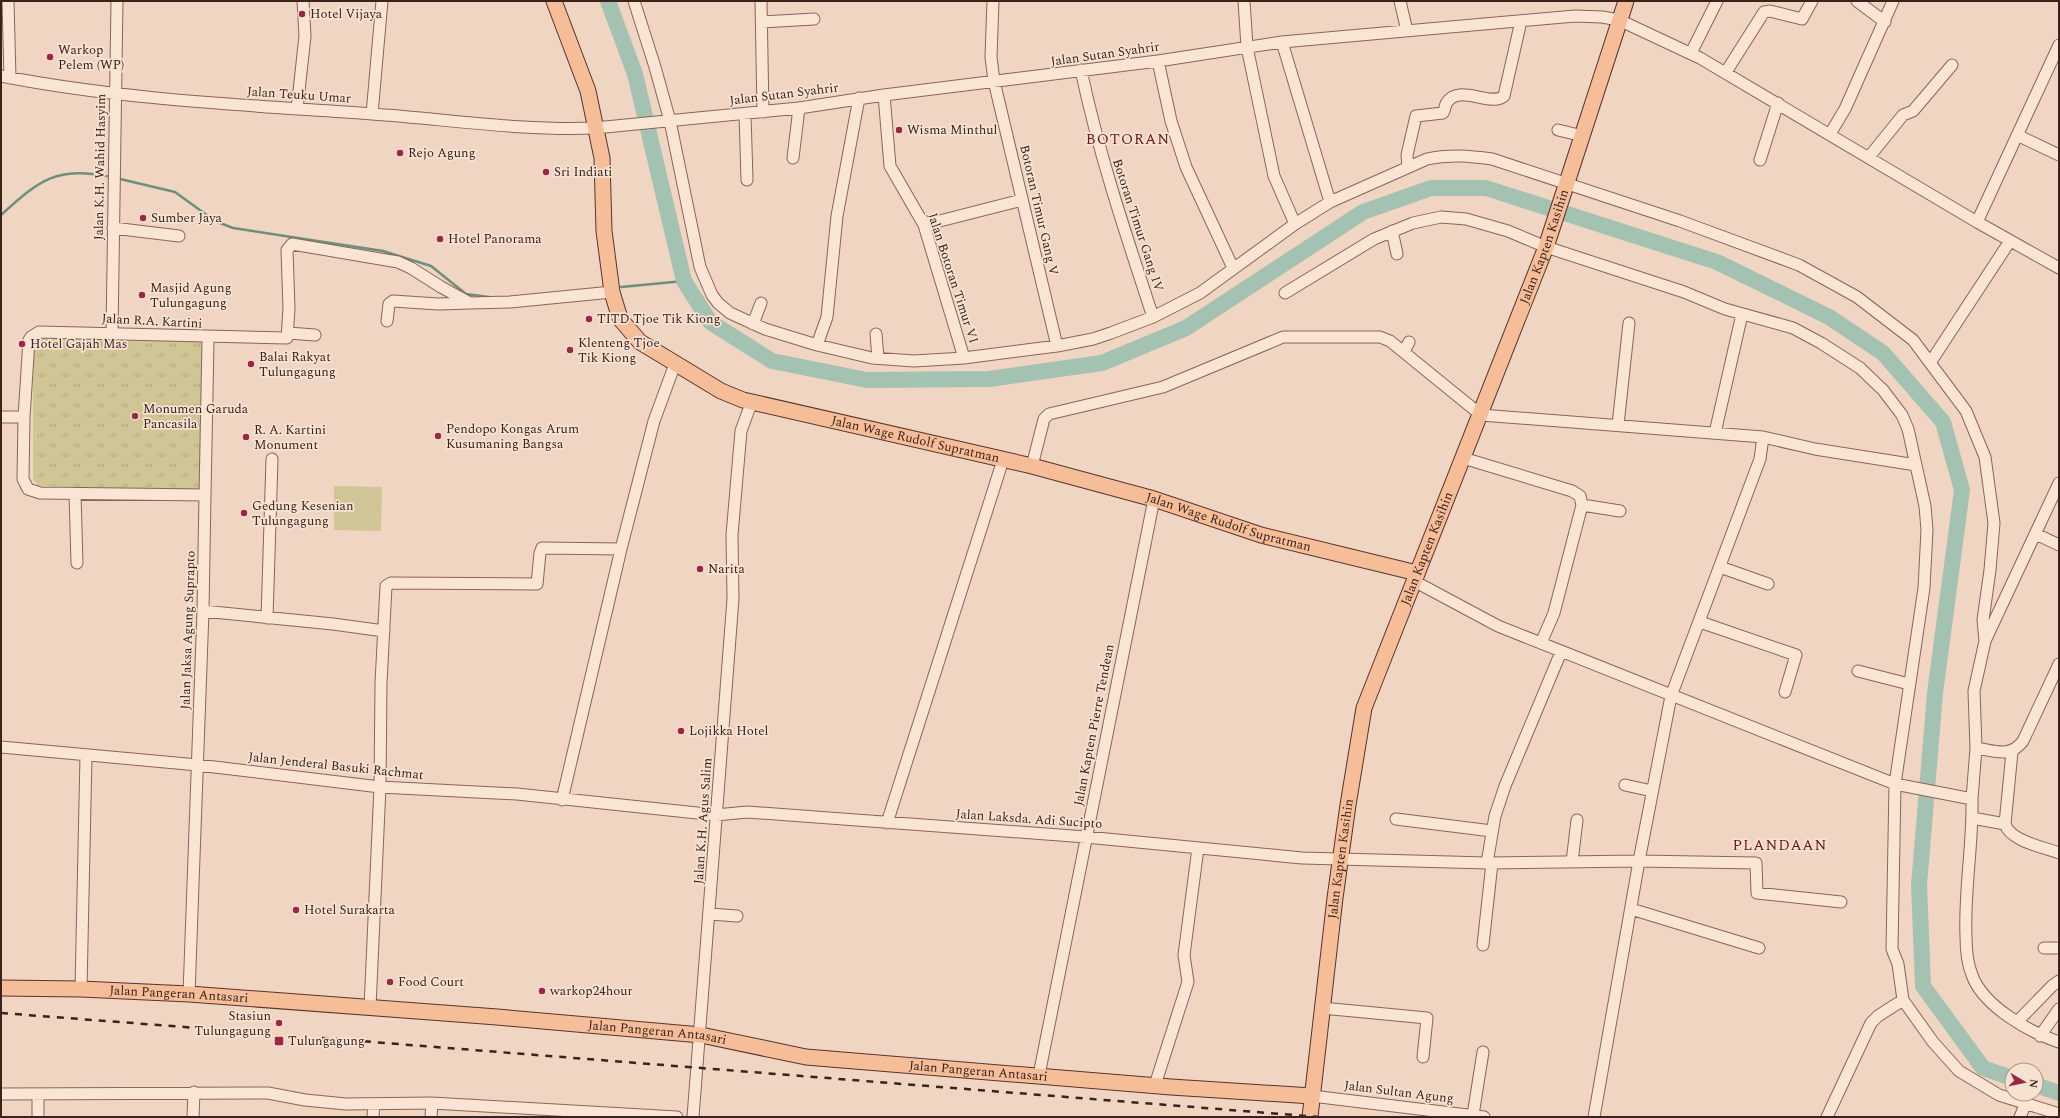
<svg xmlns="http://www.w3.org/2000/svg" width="2060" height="1118" font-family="Spectral,serif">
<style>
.grass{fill:url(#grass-tufts)}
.garden{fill:#cfc595}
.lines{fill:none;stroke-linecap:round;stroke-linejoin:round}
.stream{stroke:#6b917d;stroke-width:2.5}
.river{stroke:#a4c2b1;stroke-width:16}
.minor-casing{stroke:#8b6458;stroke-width:13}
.major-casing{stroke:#58342c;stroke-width:17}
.minor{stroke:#fae5d5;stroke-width:11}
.major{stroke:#f5bd98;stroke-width:15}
.rail{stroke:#3a231d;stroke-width:2.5;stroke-dasharray:7 7;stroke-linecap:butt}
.poi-dot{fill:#9d2548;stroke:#f7e2d2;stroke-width:1.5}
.labels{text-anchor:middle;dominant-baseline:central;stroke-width:3.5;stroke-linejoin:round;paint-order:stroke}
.poi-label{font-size:13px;fill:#3a231d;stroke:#f7e2d2;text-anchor:start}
.street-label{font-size:13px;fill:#3a231d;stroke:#f7e2d2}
.quarter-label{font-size:15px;letter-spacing:1px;fill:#691a20;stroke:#f7e2d2}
</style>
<defs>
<pattern id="grass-tufts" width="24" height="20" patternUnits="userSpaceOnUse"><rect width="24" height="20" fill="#cfc595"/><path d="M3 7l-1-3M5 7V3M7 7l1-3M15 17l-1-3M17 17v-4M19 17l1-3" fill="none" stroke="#b2a980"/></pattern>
</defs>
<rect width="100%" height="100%" fill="#f0d5c2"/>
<path class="grass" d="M 37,336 L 203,339 L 200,490 L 38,486 L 33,479 L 33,344 Z"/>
<path class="garden" d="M 334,486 L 382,487 L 381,531 L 334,530 Z"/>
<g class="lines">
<path class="stream" d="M 116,178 L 175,192 L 215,221 L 233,228 L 383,251 L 431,266 L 466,294 L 489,297
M 1,215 C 41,179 56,166 112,177
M 621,287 L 684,281"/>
<path class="river" d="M 608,1 L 635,74 L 684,281 L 710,322 L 772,361 L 867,380 L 989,379 L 1102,363 L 1186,328 L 1363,212 L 1431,188 L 1486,188 L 1717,262 L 1829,317 L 1883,353 L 1943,422 L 1962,490 L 1935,693 L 1919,885 L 1923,986 L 1983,1068 L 2012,1078
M 2036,1085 L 2059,1093"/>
<g class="minor-casing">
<path id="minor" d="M 8,1 L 10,78
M 634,1 L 655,67 L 670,121 L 700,267 L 712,295 L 718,303 L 730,313 L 765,329 L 817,345 L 872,358 L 914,361 L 964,358 L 1057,346 L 1093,339 L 1111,333 L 1153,317 L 1200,293 L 1295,224 L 1330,202 L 1427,159 C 1450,154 1470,156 1492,159 L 1680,221 L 1799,265 L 1857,297 L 1913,340 L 1966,411 L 1985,457 L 1994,523 L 1990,570 L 1983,620 L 1985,641
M 761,1 L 763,112
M 993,1 L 991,57 L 994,81 L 1057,346
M 1244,1 L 1247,47 L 1274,176 L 1295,224
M 1400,1 L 1407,31
M 1857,1 L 1885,22
M 762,22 L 814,19
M 1282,42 L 1330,202
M 1691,53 L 1717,1
M 1158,61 L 1171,121 L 1186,167 L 1233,268
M 1081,70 C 1099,155 1126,235 1153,317
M 1726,72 L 1764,12 L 1770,11 L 1802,19 L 1812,1
M 1,76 C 123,100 248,105 372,114 C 446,119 521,131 595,128 L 799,108 L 884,95 L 1158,61 L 1282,42 L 1575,16 L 1602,17 L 1619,20 L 1700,58 L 1977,222 L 2059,268
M 884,95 L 890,166 L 924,225 L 964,358
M 297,109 L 305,36 L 303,1
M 372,114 L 382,1
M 745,114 L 747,180
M 1558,130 L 1583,136
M 1830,134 L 1845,109 L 1893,1
M 2017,135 L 2059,155
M 1869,157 L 1903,115 L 1913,111 L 1952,65
M 793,158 L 799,108
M 1760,160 L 1778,103
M 1408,167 L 1407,155 L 1416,116 L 1443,113 C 1445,110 1445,106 1446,104 C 1457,82 1491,108 1504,96 L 1521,21
M 1977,222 L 2059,45
M 924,225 L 1022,200
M 113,228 L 179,236
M 1392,231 L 1397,254
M 1285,293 L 1374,239 L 1413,223 L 1441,217 L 1466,219 L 1508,231 L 1546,247 L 1684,292 L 1725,309 L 1793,328 L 1821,343 L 1860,368 L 1883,390 L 1902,415 L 1908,429 L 1925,506 L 1927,530 L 1924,588 L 1895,784 L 1892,949 L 1898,964 L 1903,1000 L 1933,1042 L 1959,1071 L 1999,1095 L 2059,1114
M 387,321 L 389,304 L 393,301 L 438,304 L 470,303
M 753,324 L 761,303
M 39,332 L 206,336 L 208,341 L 205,495 L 40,493 L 28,489 L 23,479 L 24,417 L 29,340 L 31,337 Z
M 112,333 L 117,1
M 288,333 L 315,335
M 876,334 L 878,358
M 206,336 L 287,338 L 289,308 L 287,250 L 292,244 L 398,262 L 411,268 L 441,287 L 470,303 L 510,302 L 612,292
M 817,345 L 827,317 L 837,216 L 859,98
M 1404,352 L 1409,342
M 1930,363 L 2010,241
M 1,417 L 24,417
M 1618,425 L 1629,323
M 1715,433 L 1742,314
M 1763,437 L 1815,449 L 1916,465
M 1463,458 L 1572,491 L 1580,496 L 1582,505 L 1554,613 L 1541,643
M 1032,466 L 1044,419 L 1049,414 L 1163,387 L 1283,337 L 1380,337 L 1390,341 L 1481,415 L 1763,437 L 1760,459 L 1671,696 L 1639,861 L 1594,1117
M 75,494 L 77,563
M 1582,505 L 1620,511
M 2036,534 L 2059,545
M 1720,567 L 1768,584
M 1414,581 L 1498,626 L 1895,784 L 1972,799 L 1976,748 C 1996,751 2010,758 2023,741 L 2059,664
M 203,611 L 333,624 L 384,631
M 267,618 L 272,459
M 1700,622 L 1796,655 L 1785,692
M 1858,671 L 1909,684
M 1,747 L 198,765 L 380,787 L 517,794 L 716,815 L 747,812 L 1086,837 L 1302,858 L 1487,863 L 1639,861 L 1756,863 L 1757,893 L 1841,902
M 1976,748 L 1974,691 L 1985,641 L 2059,483
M 2012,752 L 2005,824 C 2010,841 2043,847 2059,853
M 1625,785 L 1652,791
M 1972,799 C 1973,845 1964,891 1966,936 C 1966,950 1967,963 1972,975 C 1983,1006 2029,1032 2059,1042
M 562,800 L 621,549 L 654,421 L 675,364
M 1972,818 L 2005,824
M 1396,819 L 1492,831
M 887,823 L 1003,460
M 1572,862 L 1577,820
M 1487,863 L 1495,816 L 1505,786 L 1561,652
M 1631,909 L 1759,948
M 710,914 L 737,916
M 1483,945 L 1492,863
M 2044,948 L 2059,948
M 81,989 L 86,755
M 189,994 L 203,611 L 205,495
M 370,1007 L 380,787 L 381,683 L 386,586 L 391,583 L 537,584 L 540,553 L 542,548 L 621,549
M 1322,1008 L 1427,1018 L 1423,1057
M 2017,1022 L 2052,986 L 2059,981
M 2040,1036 L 2059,1009
M 1039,1075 L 1154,499
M 1155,1085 L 1188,982 L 1184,955 L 1198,848
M 1,1094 L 268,1093 L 305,1100 L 346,1104 L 432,1103 L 677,1117
M 38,1094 L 38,1117
M 1312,1096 L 1484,1117
M 1473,1115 L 1483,1052
M 193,1117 L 194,1092
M 373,1117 L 374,1104
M 431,1117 L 432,1103
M 693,1117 L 733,599 L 732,535 L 741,431 L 749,409 L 755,402
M 1827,1117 L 1871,1023 L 1878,1016 L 1903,1000
M 2020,1117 L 2025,1105"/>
</g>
<g class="major-casing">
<g id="major">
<path id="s1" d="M 554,1 L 588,91 L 602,158 L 604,231 L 612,292 L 618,312 L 621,320 L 640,342 L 721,391 L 743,400 L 1032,466 L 1154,499 L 1261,535 L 1417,573"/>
<path id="s2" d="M 1,988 L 81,989 L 189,994 L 497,1017 L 701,1035 L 806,1057 L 1171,1087 L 1312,1096"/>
<path id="s3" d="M 1310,1117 L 1335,898 L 1348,805 L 1364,708 L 1546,247 L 1626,1"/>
</g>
</g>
<use href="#minor" class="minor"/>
<use href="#major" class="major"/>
<path class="rail" d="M 1,1013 L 250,1032
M 322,1038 L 1319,1117"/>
</g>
<g class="poi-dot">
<circle cx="302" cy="14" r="4"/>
<circle cx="50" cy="57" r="4"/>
<circle cx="899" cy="130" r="4"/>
<circle cx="400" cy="153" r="4"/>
<circle cx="546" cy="172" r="4"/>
<circle cx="143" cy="218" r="4"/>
<circle cx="440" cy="239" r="4"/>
<circle cx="142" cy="295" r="4"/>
<circle cx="589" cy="319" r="4"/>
<circle cx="22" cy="344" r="4"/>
<circle cx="570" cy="350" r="4"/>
<circle cx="251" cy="364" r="4"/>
<circle cx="135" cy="416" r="4"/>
<circle cx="438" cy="436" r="4"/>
<circle cx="246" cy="437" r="4"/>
<circle cx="244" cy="513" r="4"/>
<circle cx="700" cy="569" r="4"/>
<circle cx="681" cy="731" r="4"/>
<circle cx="296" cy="910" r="4"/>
<circle cx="390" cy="982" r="4"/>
<circle cx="542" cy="991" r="4"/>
<circle cx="279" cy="1023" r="4"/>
<rect x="274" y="1036" width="10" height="10" rx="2"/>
</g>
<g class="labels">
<g class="poi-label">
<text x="310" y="14">Hotel Vijaya</text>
<text x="58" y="50">Warkop<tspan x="58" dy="15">Pelem (WP)</tspan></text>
<text x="907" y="130">Wisma Minthul</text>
<text x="408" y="153">Rejo Agung</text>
<text x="554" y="172">Sri Indiati</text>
<text x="151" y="218">Sumber Jaya</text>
<text x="448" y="239">Hotel Panorama</text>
<text x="150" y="288">Masjid Agung<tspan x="150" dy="15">Tulungagung</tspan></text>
<text x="597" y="319">TITD Tjoe Tik Kiong</text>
<text x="578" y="343">Klenteng Tjoe<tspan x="578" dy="15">Tik Kiong</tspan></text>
<text x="30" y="344">Hotel Gajah Mas</text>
<text x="259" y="357">Balai Rakyat<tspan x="259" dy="15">Tulungagung</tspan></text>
<text x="143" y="409">Monumen Garuda<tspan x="143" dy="15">Pancasila</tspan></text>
<text x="446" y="429">Pendopo Kongas Arum<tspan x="446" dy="15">Kusumaning Bangsa</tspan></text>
<text x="254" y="430">R. A. Kartini<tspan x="254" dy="15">Monument</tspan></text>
<text x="252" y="506">Gedung Kesenian<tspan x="252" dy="15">Tulungagung</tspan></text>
<text x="708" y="569">Narita</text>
<text x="689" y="731">Lojikka Hotel</text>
<text x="304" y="910">Hotel Surakarta</text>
<text x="398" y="982">Food Court</text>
<text x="550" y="991">warkop24hour</text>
<text x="271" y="1016" text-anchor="end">Stasiun<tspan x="271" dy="15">Tulungagung</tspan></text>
<text x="288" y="1041">Tulungagung</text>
</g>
<g class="street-label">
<text transform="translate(1105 54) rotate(-8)">Jalan Sutan Syahrir</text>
<text transform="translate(784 94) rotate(-7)">Jalan Sutan Syahrir</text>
<text transform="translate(299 95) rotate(4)">Jalan Teuku Umar</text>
<text transform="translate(100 167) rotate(-89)">Jalan K.H. Wahid Hasyim</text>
<text transform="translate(1039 210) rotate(77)">Botoran Timur Gang V</text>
<text transform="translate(1138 225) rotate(72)">Botoran Timur Gang IV</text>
<text stroke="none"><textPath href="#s3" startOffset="908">Jalan Kapten Kasihin</textPath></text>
<text transform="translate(953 278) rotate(72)">Jalan Botoran Timur VI</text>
<text transform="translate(152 321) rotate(3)">Jalan R.A. Kartini</text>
<text stroke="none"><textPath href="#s1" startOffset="653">Jalan Wage Rudolf Supratman</textPath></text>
<text stroke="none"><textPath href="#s1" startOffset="977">Jalan Wage Rudolf Supratman</textPath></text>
<text stroke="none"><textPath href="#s3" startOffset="584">Jalan Kapten Kasihin</textPath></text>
<text transform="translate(188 630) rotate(-88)">Jalan Jaksa Agung Suprapto</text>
<text transform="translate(1094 725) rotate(-79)">Jalan Kapten Pierre Tendean</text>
<text transform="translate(336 766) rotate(6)">Jalan Jenderal Basuki Rachmat</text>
<text transform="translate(1029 819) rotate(4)">Jalan Laksda. Adi Sucipto</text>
<text transform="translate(703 821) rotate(-86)">Jalan K.H. Agus Salim</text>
<text stroke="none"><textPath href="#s3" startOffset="260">Jalan Kapten Kasihin</textPath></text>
<text stroke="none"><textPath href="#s2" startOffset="178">Jalan Pangeran Antasari</textPath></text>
<text stroke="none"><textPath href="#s2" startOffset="658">Jalan Pangeran Antasari</textPath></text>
<text stroke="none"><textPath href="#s2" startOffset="982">Jalan Pangeran Antasari</textPath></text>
<text transform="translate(1399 1092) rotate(7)">Jalan Sultan Agung</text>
</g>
<g class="quarter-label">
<text x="1128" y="139">BOTORAN</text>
<text x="1780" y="845">PLANDAAN</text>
</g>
</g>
<rect width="2060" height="1118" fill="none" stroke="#3a231d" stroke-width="4"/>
<g transform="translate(2024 1082) rotate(99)"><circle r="19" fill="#f7e2d2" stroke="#ab968a"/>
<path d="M0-3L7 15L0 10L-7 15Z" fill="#9d2548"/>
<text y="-6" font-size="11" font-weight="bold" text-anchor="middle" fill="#3a231d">N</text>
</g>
</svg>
